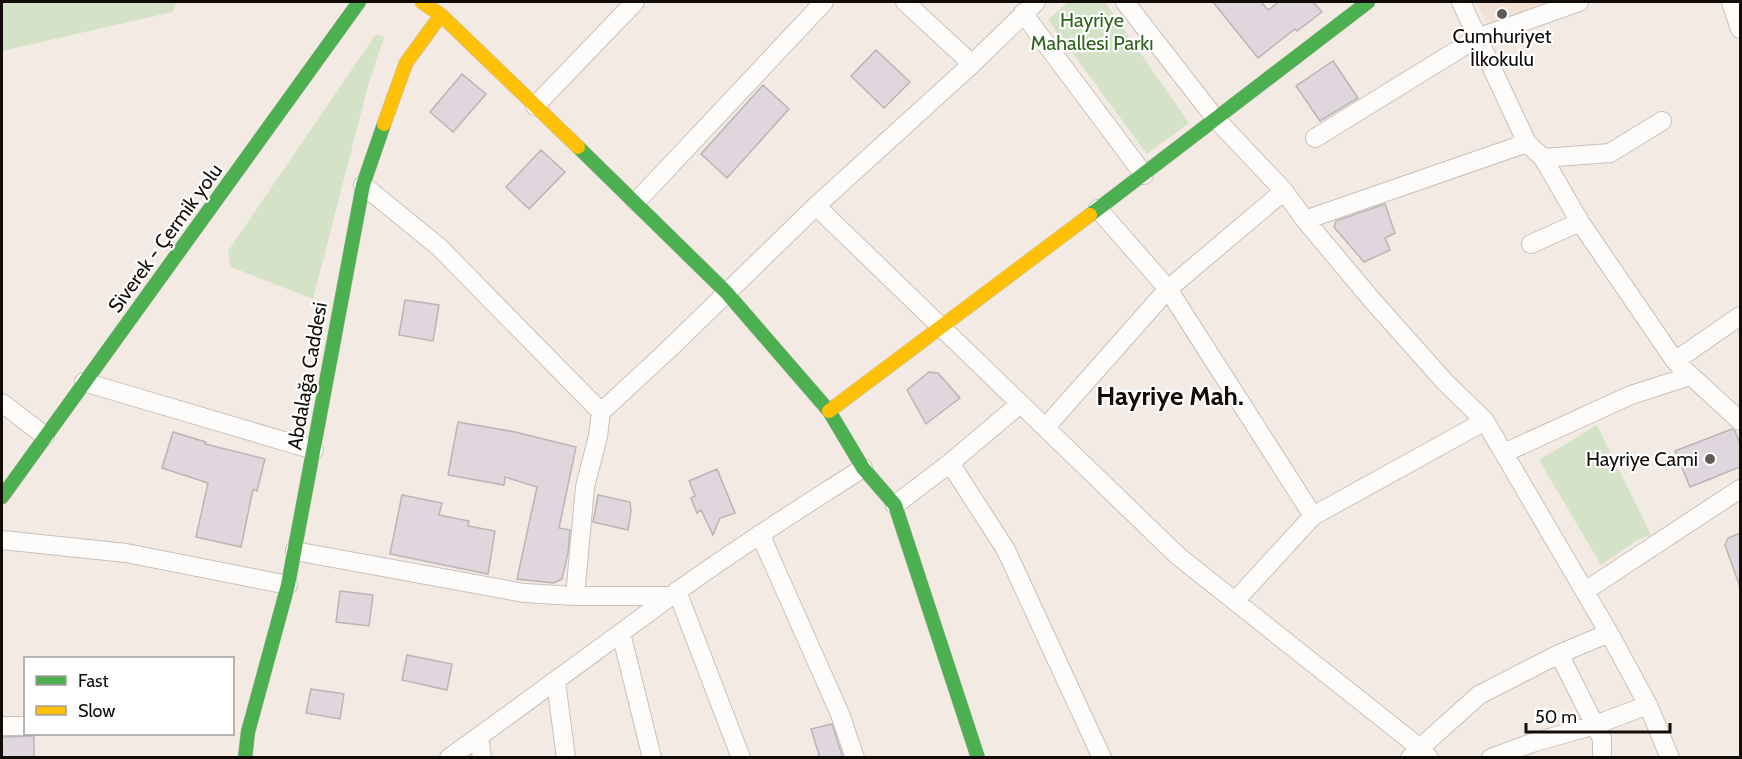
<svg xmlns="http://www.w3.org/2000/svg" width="1742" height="759" font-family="Cabin,sans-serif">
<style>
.built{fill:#f2e1d4}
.green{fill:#d4e2c8}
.building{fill:#e0d6de;stroke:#bab4b4;stroke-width:1.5}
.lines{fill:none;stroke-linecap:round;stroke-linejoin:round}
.street-casing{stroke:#c8c0bb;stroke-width:20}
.fast-casing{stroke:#c8c0bb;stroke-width:15}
.slow-casing{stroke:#c8c0bb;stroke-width:15}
.street{stroke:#fdfcfb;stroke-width:18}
.fast{stroke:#4caf50;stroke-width:14}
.slow{stroke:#ffc107;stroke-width:14}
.poi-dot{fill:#615a55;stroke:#fff;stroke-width:2}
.labels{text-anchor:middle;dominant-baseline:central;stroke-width:4.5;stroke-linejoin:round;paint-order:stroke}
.park-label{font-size:20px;fill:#2f621e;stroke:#fff}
.poi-label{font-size:20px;fill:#120c08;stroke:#fff}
.street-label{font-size:20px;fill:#120c08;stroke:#fff}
.district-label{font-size:26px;font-weight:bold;fill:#120c08;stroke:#fff}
</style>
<rect width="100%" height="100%" fill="#f4eae4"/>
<path class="built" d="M 1476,2 L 1553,2 L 1489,26 Z"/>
<path class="green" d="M 2,2 L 177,2 L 172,12 L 2,51 Z
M 1068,2 L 1105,2 L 1189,123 L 1147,154 L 1048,20 Z
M 376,34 L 384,37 L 368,86 L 313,299 L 231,267 L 228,251 Z
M 1597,425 L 1651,535 L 1636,541 L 1601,565 L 1539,460 Z"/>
<path class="building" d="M 1213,2 L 1261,2 L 1268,10 L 1279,2 L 1313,2 L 1322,12 L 1297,31 L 1295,29 L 1258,58 Z
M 876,50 L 910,82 L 884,108 L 851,76 Z
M 1333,61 L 1358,98 L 1320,121 L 1296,86 Z
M 462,74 L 486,94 L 453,132 L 430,112 Z
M 763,85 L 789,109 L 727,178 L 701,154 Z
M 541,150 L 565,172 L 529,209 L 506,187 Z
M 1385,204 L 1395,233 L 1385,238 L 1390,250 L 1364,262 L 1334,227 L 1336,221 Z
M 405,300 L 439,305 L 433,341 L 399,335 Z
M 929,372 L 938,373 L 960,398 L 926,424 L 907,390 Z
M 458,422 L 515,432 L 576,447 L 559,528 L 570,530 L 568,553 L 562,579 L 554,583 L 517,579 L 537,487 L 505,477 L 504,485 L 448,475 Z
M 1732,429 L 1735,431 L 1740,444 L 1740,467 L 1690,487 L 1675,451 Z
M 173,432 L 206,442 L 205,444 L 265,459 L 257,491 L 253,489 L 241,547 L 196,537 L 208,483 L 162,468 Z
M 717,469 L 735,513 L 720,518 L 713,535 L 701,510 L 697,513 L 691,498 L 695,496 L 689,481 Z
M 402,495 L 442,503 L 439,515 L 469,521 L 468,526 L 495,531 L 488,574 L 390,554 Z
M 598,495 L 630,502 L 631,511 L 628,530 L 593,522 Z
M 1740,533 L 1740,587 L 1725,545 L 1728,538 Z
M 340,591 L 373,595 L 369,626 L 336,622 Z
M 407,655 L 452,664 L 447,690 L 402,680 Z
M 311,689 L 344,694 L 340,719 L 306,713 Z
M 832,724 L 843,758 L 820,758 L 811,729 Z
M 32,736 L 34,736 L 34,758 L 2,758 L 2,737 Z"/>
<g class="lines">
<g class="street-casing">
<path id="street" d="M 905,2 L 972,64
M 1125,2 L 1215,118 L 1284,191 L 1305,220 L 1372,300 L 1445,382 L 1485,421 L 1609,633 L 1648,705 L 1670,758
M 1461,2 L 1527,143 L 1543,158 L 1580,222 L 1675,361 L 1740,421
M 1731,2 L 1740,29
M 1023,13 L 1144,175
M 535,106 L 635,2
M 1315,138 L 1477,38 L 1579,2
M 1543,158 L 1610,153 L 1662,121
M 363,185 L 439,247 L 601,412
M 636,202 L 824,2
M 816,206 L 1178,556 L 1420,748 L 1479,695 L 1559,654
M 1098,209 L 1168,289 L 1313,516
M 1305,220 L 1527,143
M 1531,244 L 1580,222
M 1675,361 L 1740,316
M 84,382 L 314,450
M 2,403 L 45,436
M 1045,428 L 1168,289 L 1284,191
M 1504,453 L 1631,395 L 1690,376
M 950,463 L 1006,550 L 1102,758
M 895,505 L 950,463 L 1020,404
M 760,534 L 840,714 L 855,758
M 2,540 L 126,553 L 288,585
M 295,551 L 524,593 L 575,596 L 672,596
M 677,591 L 741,758
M 1585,591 L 1740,489
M 575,596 L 585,487 L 598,436 L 601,412 L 667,351 L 816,206 L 972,64 L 1036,2
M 1235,601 L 1313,516 L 1485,421
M 621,633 L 652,758
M 556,682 L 566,758
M 2,726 L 26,726
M 479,737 L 482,758
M 449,758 C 526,703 601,647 678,591 C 738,547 801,508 863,468
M 1410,758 L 1420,748 L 1429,758
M 1491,758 L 1532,743 L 1595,725 L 1648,705
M 1602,758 L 1602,739 L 1559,654 L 1609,633"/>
</g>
<g class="fast-casing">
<path id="fast" d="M 578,147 L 726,292 L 829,411 L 863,468 L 895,505 L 978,758
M 1090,215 L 1368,2
M 2,497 L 359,2
M 245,758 L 248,732 L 288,585 L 363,185 L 384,124"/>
</g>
<g class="slow-casing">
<path id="slow" d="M 422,2 L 441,15 L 578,147
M 384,124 L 406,63 L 441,15
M 829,411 L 1090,215"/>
</g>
<use href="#street" class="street"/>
<use href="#fast" class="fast"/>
<use href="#slow" class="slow"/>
</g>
<g class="poi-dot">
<circle cx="1502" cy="14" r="6"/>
<circle cx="1710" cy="459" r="6"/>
</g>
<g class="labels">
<g class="park-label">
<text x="1092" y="20">Hayriye<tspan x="1092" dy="23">Mahallesi Parkı</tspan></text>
</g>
<g class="poi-label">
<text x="1502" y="36">Cumhuriyet<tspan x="1502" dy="23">İlkokulu</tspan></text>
<text x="1698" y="459" text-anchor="end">Hayriye Cami</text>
</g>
<g class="street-label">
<text transform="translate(165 238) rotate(-54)">Siverek - Çermik yolu</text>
<text transform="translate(307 376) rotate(-80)">Abdalağa Caddesi</text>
</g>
<g class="district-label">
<text x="1170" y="396">Hayriye Mah.</text>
</g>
</g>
<rect width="1742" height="759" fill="none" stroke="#120c08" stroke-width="6"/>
<rect x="24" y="657" width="210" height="78" fill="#ffffff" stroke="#a09e9c" stroke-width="1.5"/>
<rect x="36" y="676" width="30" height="9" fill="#4caf50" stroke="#a09e9c" stroke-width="1.5"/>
<text x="78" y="687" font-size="18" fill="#120c08">Fast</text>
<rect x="36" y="706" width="30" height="9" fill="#ffc107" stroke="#a09e9c" stroke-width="1.5"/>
<text x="78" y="717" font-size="18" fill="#120c08">Slow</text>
<path d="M1526 723v9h144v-9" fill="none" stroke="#120c08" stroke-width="3"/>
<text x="1535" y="723" font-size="18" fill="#120c08" stroke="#ffffff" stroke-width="4.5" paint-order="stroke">50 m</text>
</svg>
